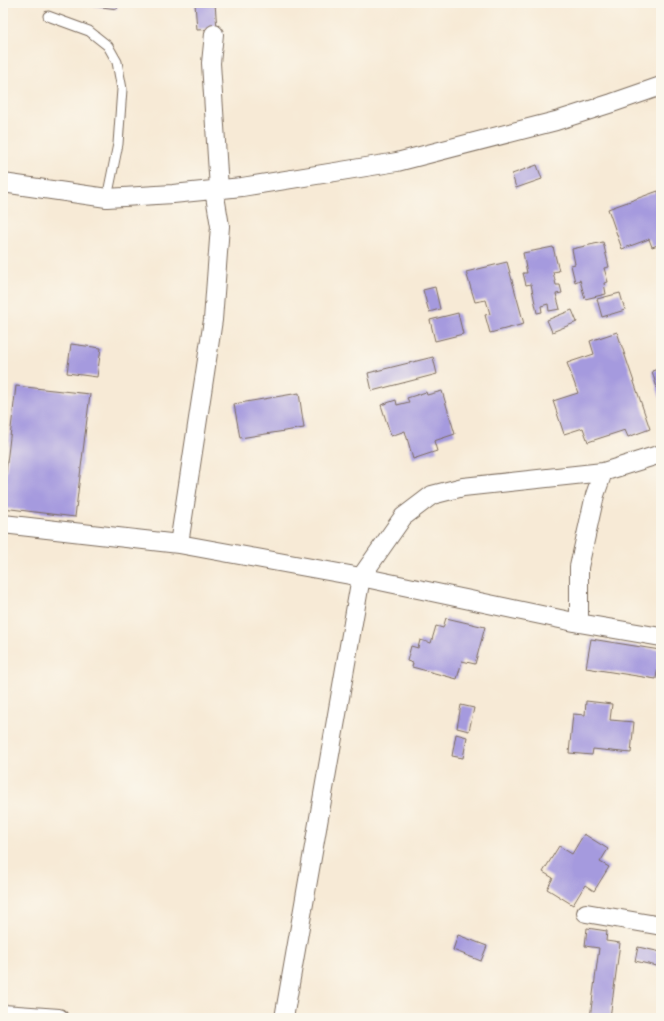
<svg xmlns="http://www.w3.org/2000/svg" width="664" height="1021" font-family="'Libre Caslon Text',serif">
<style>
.building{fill:#a59ade}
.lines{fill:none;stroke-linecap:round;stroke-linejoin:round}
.service-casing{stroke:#7d6d5e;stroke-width:11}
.minor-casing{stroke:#7d6d5e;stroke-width:20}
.service{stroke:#fff;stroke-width:9}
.minor{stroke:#fff;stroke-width:18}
</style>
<rect width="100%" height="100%" fill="#fbf7ec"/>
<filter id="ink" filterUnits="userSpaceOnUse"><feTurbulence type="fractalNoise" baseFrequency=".025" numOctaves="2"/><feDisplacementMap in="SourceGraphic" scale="8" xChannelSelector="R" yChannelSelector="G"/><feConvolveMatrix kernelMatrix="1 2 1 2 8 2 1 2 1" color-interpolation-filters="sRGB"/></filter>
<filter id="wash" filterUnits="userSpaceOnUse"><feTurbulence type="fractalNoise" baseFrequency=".012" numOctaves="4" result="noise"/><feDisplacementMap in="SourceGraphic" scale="16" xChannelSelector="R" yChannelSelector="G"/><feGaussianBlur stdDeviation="0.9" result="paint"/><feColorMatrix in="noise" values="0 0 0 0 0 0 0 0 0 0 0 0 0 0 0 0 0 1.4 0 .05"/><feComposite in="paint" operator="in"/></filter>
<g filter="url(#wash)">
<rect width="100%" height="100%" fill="#f7ead6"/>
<g id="blocks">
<path class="building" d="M 79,3 L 118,3 L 117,9 L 79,4 Z
M 195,3 L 215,3 L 217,29 L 197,30 Z
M 537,165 L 542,179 L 516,188 L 512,174 Z
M 658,191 L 661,199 L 661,244 L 652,247 L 649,239 L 622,249 L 608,209 Z
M 603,242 L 609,267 L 604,268 L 608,282 L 604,283 L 606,294 L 585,299 L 580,280 L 575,282 L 571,265 L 575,264 L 572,249 Z
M 553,247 L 559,271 L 553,272 L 556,285 L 560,285 L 562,293 L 556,294 L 560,309 L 549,311 L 548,304 L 541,306 L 542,312 L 537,313 L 531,284 L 526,285 L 523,273 L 527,273 L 523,253 Z
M 507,262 L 524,324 L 490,333 L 485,315 L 490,314 L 486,300 L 475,302 L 466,272 Z
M 435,287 L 440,309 L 429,312 L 423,290 Z
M 620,293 L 625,310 L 602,317 L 597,299 Z
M 572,310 L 577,322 L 552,332 L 547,320 Z
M 458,313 L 463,334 L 435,341 L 430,320 Z
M 617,332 L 650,429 L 628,437 L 625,430 L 588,442 L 583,428 L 564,434 L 553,401 L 578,393 L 567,363 L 594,354 L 590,341 Z
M 71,344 L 101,348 L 97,377 L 67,373 Z
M 433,357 L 437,374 L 372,391 L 368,373 Z
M 661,368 L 661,397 L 660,398 L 652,371 Z
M 16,386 L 90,394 L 75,517 L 3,508 L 3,497 Z
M 442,391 L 455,434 L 434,441 L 437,451 L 413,459 L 405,431 L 391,436 L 381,405 L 396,400 L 397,405 L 409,402 L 407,398 L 426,392 L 427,395 Z
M 299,393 L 304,428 L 240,438 L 234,404 Z
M 446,618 L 485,627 L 475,664 L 462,661 L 457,679 L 412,667 L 413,663 L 407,661 L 411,646 L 418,648 L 420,640 L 431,643 L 436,626 L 443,628 Z
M 591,639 L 660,650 L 656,679 L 586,668 Z
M 586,701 L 612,704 L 610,720 L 634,722 L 631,753 L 593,749 L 592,755 L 569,753 L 573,714 L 585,715 Z
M 461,705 L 474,708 L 469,731 L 457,728 Z
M 456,734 L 467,737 L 463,758 L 452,756 Z
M 584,834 L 608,849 L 600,862 L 609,867 L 594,891 L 585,885 L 573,905 L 547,889 L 553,878 L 543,872 L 559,846 L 572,854 Z
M 587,928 L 607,931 L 606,941 L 620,943 L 610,1018 L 590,1018 L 599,948 L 585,946 Z
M 458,935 L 487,946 L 481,961 L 453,950 Z
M 638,947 L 661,952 L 661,967 L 635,961 Z"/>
</g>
</g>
<g filter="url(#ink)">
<use href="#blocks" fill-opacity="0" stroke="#7d6d5e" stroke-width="1"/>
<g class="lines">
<g class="service-casing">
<path id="service" d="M 48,16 L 89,31 L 108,46 L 117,62 L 122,89 L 118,144 L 107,198"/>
</g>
<g class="minor-casing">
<path id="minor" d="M 214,34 L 211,63 L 219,189
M 3,183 L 107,198 L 173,194 L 242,187 L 397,162 L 556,121 L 612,103 L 661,86
M 3,524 L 179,544 L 361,577 L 579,623 L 661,637
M 179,544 L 213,320 L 220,226 L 214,190
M 579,623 L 579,567 L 595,495 L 603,472
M 586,913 L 656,925 L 661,926
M 3,1014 L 59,1018
M 284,1018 L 361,577 L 403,517 L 432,495 L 463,487 L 603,472 L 661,454"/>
</g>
<use href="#service" class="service"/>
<use href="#minor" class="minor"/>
</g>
</g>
<rect width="664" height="1021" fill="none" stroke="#fbf7ec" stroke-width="16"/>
</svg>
